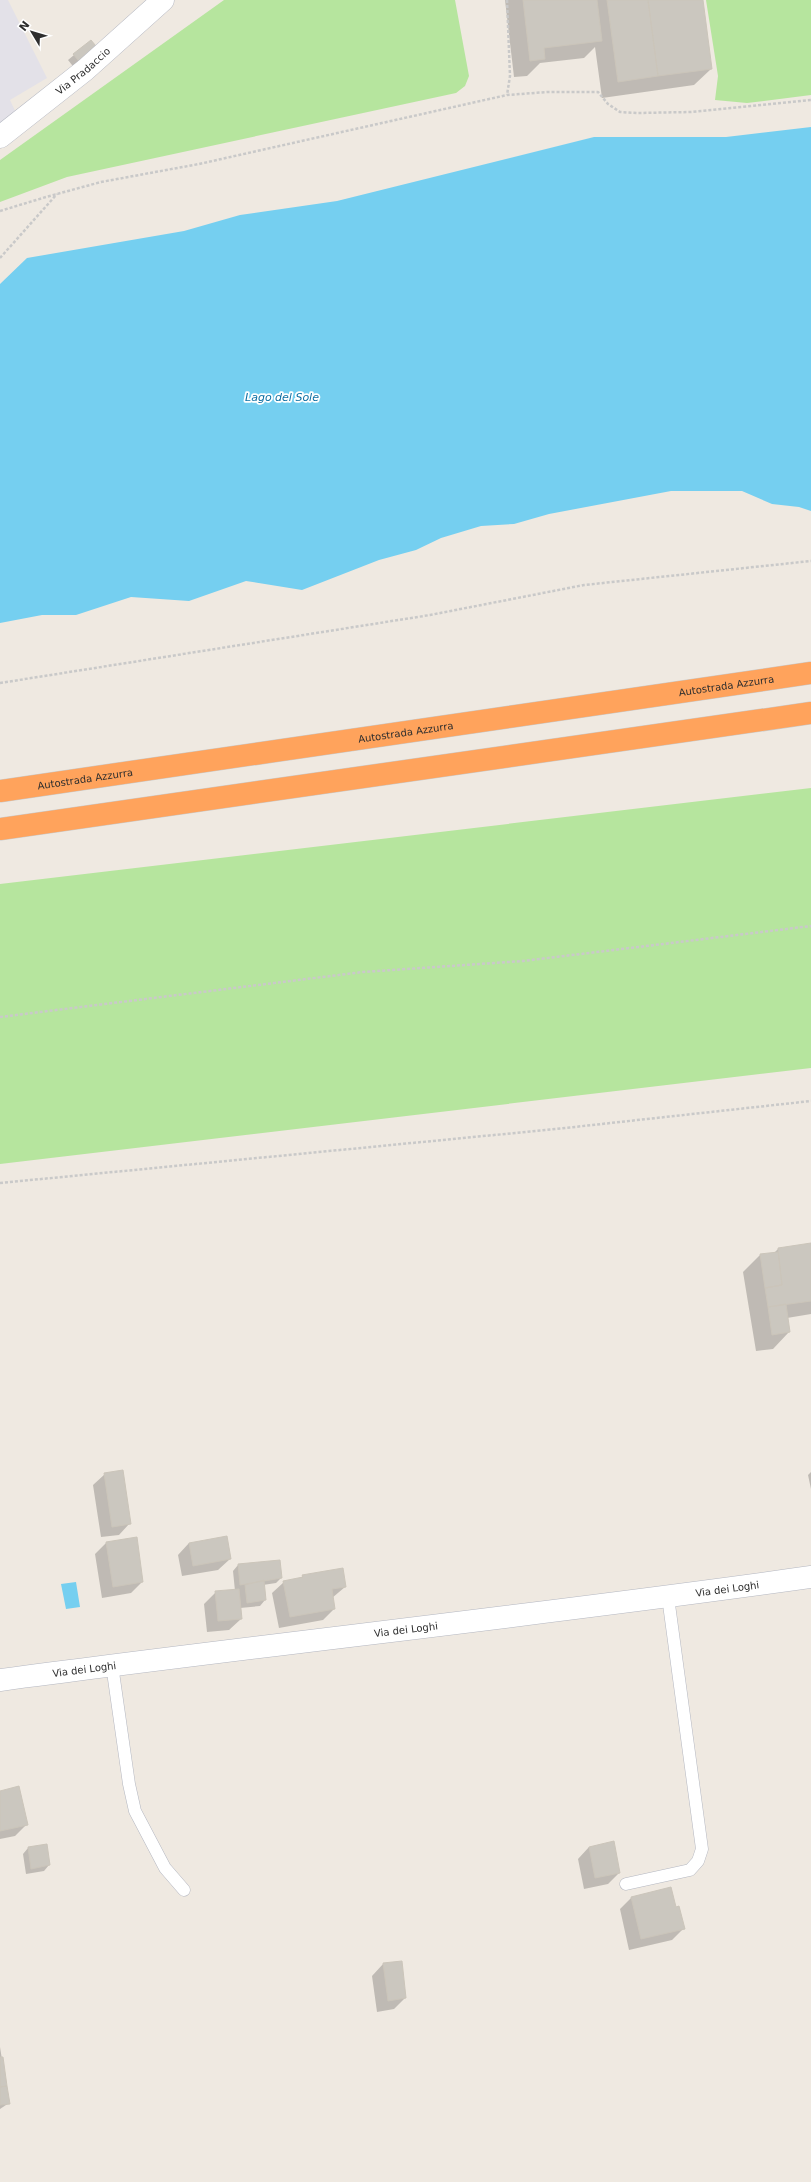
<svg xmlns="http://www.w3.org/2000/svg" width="811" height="2182" font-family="'DejaVu Sans',sans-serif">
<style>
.industrial{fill:#e3e1e8}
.green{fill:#b6e59e}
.water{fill:#75cff0}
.shadow{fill:#0003}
.building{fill:#cbc7bf;stroke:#cbc5ba}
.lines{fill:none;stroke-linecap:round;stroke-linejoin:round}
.lane-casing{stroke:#b4b7c1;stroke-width:13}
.street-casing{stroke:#b4b7c1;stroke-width:23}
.highway-casing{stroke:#c9c9c9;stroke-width:23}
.path{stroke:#c9c9c9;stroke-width:2.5;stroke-dasharray:3 2;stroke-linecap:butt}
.lane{stroke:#fff;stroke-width:12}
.street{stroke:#fff;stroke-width:22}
.highway{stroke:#ffa35c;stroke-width:22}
.labels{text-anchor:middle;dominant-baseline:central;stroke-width:3.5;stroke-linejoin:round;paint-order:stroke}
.street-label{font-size:10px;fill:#2e2e2e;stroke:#fff}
.water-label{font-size:11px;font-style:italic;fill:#0d6fa3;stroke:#fff}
</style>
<rect width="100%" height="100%" fill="#efe9e1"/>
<path class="industrial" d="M 0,0 L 8,0 L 47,78 L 10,100 L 16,113 L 0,128 Z"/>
<path class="green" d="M 224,0 L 455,0 L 469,76 L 465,86 L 456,93 L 67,177 L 0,202 L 0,160 Z
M 706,0 L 811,0 L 811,95 L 747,103 L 715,100 L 718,76 Z
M 811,788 L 811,1068 L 0,1164 L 0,884 Z"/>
<path class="water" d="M 811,127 L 811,511 L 799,507 L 772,504 L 742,491 L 671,491 L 549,514 L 514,524 L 481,526 L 441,538 L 416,550 L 379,560 L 302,590 L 246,581 L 189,601 L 131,597 L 76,615 L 42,615 L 0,623 L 0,284 L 27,258 L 184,231 L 240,215 L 337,201 L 594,137 L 726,137 Z
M 76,1582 L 80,1607 L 66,1609 L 61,1584 Z"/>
<path class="shadow" d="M 505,0 L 702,0 L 711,69 L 694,85 L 602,98 L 595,47 L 584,58 L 540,63 L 527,76 L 514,77 Z
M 91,41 L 76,70 L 68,60 Z
M 811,1244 L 811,1314 L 787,1318 L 789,1332 L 773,1349 L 756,1351 L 743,1272 L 760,1255 L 774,1253 L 778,1249 Z
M 811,1472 L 811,1489 L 808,1475 Z
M 105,1474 L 130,1523 L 119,1535 L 101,1537 L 93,1485 Z
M 106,1543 L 142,1582 L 131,1593 L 102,1598 L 95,1554 Z
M 189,1543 L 230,1559 L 218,1570 L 182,1576 L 178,1555 Z
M 238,1565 L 281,1578 L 276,1583 L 263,1585 L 265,1600 L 260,1606 L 240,1608 L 241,1619 L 229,1630 L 207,1632 L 204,1604 L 216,1592 L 235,1591 L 233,1571 Z
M 303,1576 L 345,1587 L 332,1598 L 334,1609 L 323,1620 L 279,1628 L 272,1593 L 284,1582 L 299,1579 Z
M 0,1792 L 27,1824 L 15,1836 L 0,1839 Z
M 46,1845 L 49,1865 L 44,1871 L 26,1874 L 23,1854 L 28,1848 Z
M 589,1847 L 619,1873 L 608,1884 L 584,1889 L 578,1859 Z
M 671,1889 L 675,1908 L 684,1928 L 672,1940 L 629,1950 L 620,1909 L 631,1898 Z
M 383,1964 L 405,1998 L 394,2009 L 377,2012 L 372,1976 Z
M 0,2047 L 9,2103 L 0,2109 Z"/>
<path class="building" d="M 523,0 L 597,0 L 602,41 L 544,48 L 545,59 L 530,61 Z
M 607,0 L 648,0 L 658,76 L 618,82 Z
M 648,0 L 703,0 L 712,69 L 658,76 Z
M 91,40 L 100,51 L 82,65 L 73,54 Z
M 811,1243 L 811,1301 L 768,1307 L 765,1288 L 782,1285 L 778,1248 Z
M 778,1252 L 782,1285 L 765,1288 L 760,1254 Z
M 786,1304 L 790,1332 L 772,1335 L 768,1307 Z
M 123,1470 L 131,1524 L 112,1527 L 104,1473 Z
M 227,1536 L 231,1559 L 193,1566 L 189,1543 Z
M 137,1537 L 143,1582 L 113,1587 L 106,1542 Z
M 280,1560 L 282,1578 L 240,1585 L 238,1564 Z
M 343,1568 L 346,1587 L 332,1589 L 335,1609 L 290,1617 L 283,1581 L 303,1577 L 302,1575 Z
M 264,1580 L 266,1600 L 247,1603 L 245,1585 Z
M 239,1589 L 242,1619 L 218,1621 L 215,1591 Z
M 19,1786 L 28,1825 L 0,1831 L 0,1791 Z
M 614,1841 L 620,1873 L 595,1878 L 589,1847 Z
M 47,1844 L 50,1865 L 31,1869 L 28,1847 Z
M 671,1887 L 676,1907 L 679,1906 L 685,1929 L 641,1939 L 631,1897 Z
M 402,1961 L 406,1998 L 388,2001 L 383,1963 Z
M 0,2057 L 3,2057 L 7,2086 L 0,2087 Z
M 7,2086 L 10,2104 L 0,2105 L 0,2087 Z"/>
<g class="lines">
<g class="lane-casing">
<path id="lane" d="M 112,1665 L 129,1784 L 135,1811 L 165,1868 L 184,1890
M 626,1884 L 690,1870 L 698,1861 L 702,1849 L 668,1597"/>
</g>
<g class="street-casing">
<g id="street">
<path id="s1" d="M 0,137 L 85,70 L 163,0"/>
<path id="s2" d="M 0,1680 C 270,1644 541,1615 811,1577"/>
</g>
</g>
<g class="highway-casing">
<g id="highway">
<path id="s3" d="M 0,791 L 811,673"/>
<path d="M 0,829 L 811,713"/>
</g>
</g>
<path class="path" d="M 507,0 L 510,76 L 507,95
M 0,211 L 46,197 L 101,182 L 199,164 L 507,95 L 547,92 L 598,92 L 608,104 L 620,112 L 637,113 L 691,112 L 811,100
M 0,258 L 57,194
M 0,683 L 430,615 L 584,585 L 811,561
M 0,1017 L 363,972 L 523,961 L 811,926
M 0,1183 L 556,1129 L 811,1101"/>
<use href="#lane" class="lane"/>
<use href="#street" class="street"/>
<use href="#highway" class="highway"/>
</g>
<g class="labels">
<g class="street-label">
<text stroke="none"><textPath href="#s1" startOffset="106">Via Pradaccio</textPath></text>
<text stroke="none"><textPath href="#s3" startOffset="734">Autostrada Azzurra</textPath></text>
<text stroke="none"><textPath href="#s3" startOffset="410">Autostrada Azzurra</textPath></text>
<text stroke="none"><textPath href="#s3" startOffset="86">Autostrada Azzurra</textPath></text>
<text stroke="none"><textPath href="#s2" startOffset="733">Via dei Loghi</textPath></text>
<text stroke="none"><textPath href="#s2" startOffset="409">Via dei Loghi</textPath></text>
<text stroke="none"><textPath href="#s2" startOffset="85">Via dei Loghi</textPath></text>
</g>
<g class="water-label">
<text x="282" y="397">Lago del Sole</text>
</g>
</g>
<g transform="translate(32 32) rotate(308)" stroke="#ffffff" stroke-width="3" paint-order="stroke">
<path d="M0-3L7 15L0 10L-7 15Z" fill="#2e2e2e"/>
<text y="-6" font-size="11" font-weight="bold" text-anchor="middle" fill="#2e2e2e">N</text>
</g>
</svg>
